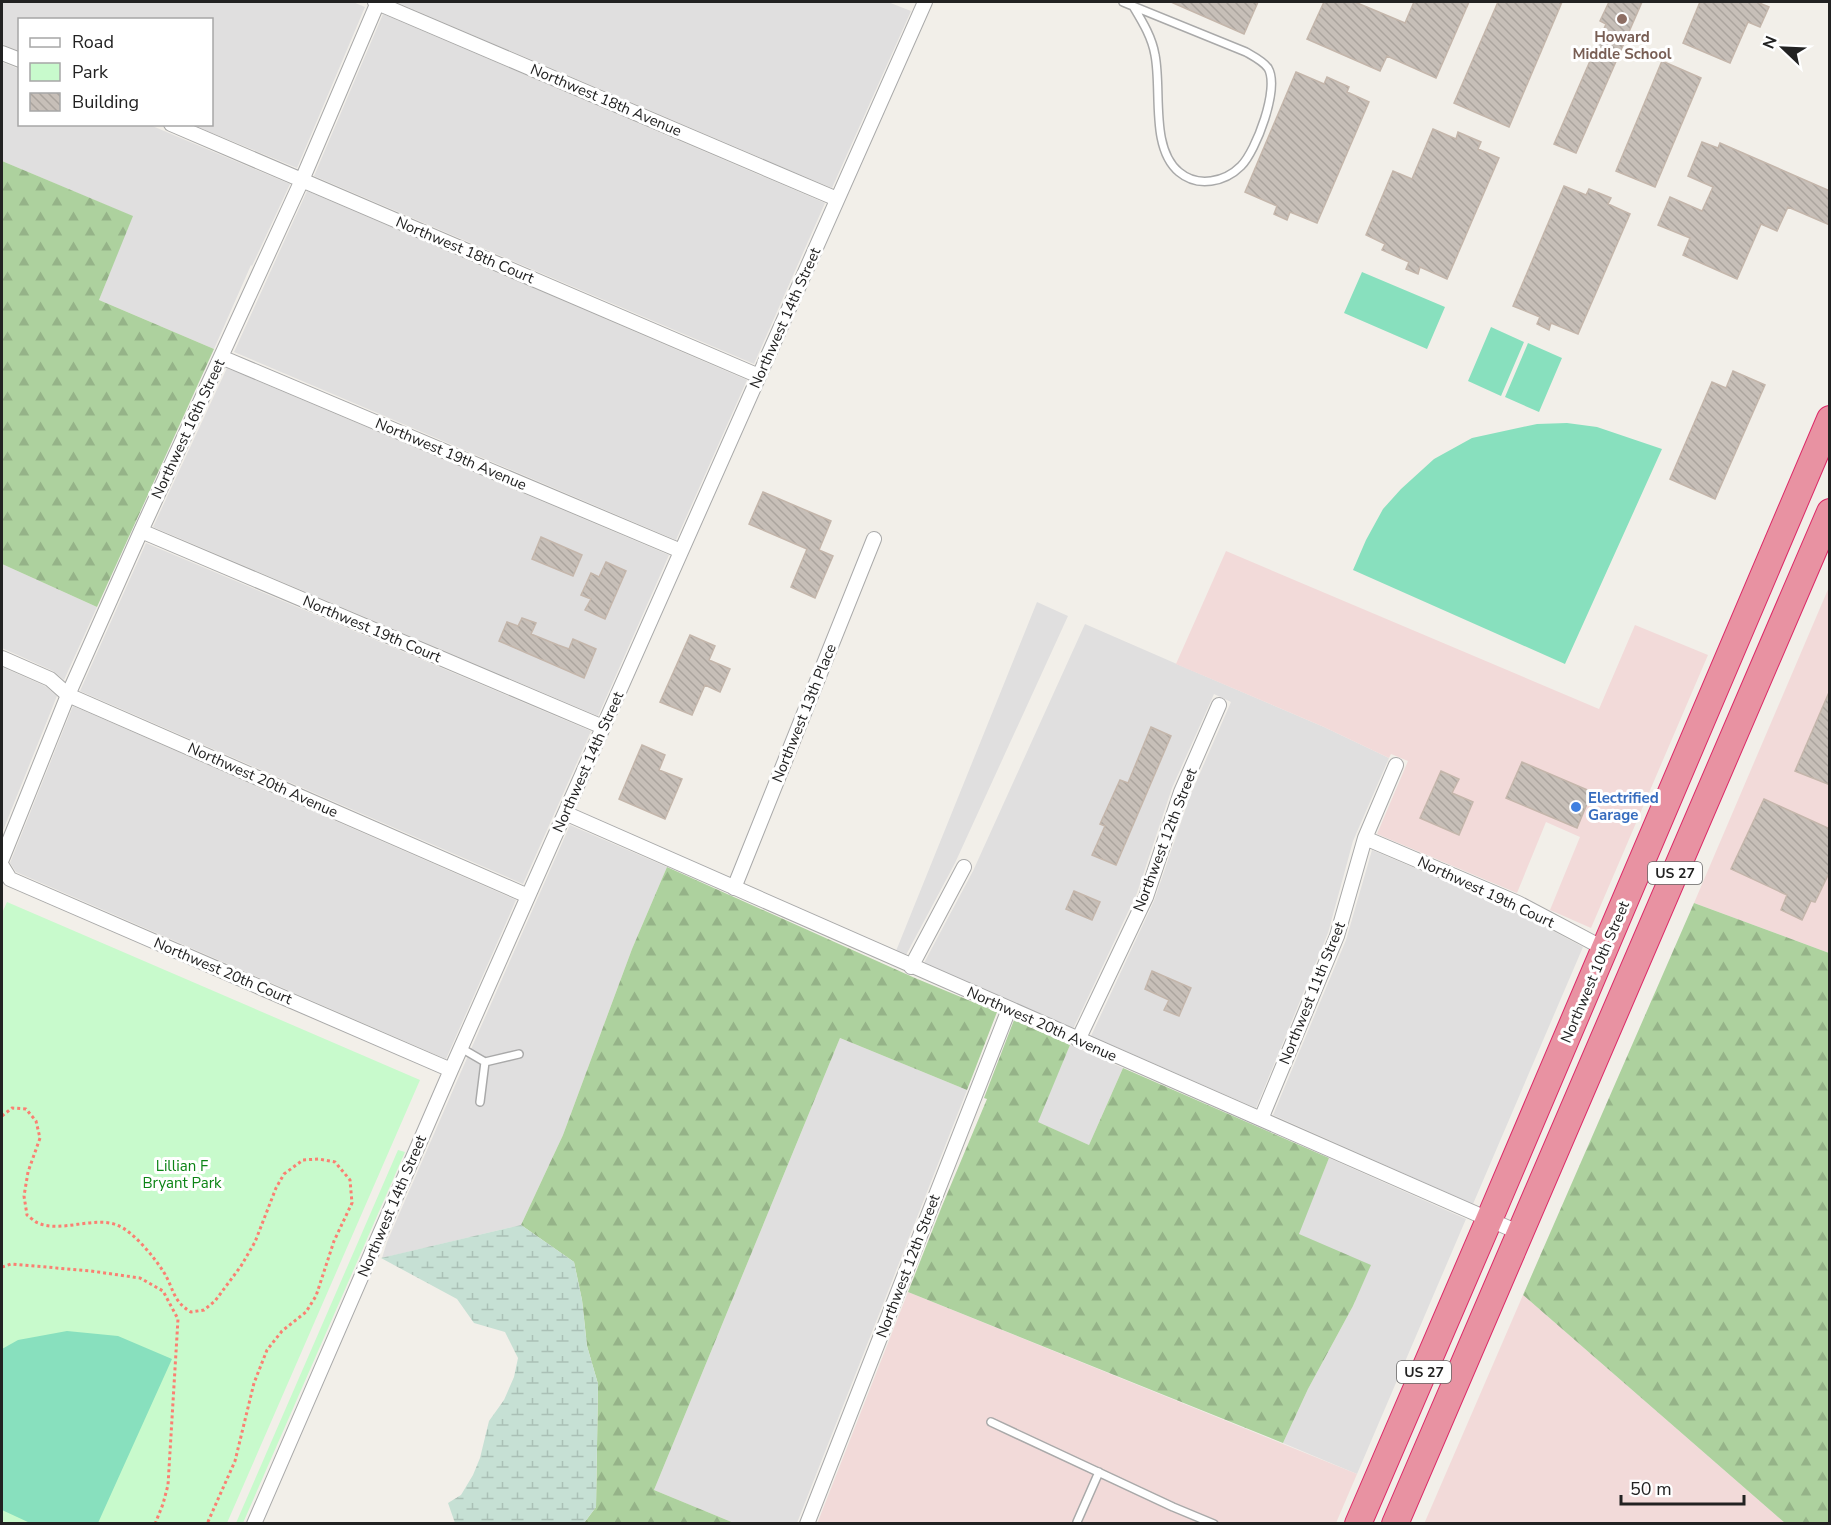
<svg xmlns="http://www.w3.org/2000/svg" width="1831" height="1525" font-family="'Nunito Sans',sans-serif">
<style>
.residential{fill:#e0dfdf}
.commercial{fill:#f2dad9}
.forest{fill:url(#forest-firs)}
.wetland{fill:url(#wetland-marsh)}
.park{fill:#c8facc}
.pitch{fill:#88e0be}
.building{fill:url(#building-back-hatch);stroke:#c4b6ab;stroke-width:1.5}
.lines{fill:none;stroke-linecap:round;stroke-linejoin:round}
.lane-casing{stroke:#a9a9a9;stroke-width:10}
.street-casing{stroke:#a9a9a9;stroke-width:16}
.highway-casing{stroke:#dc2a67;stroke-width:28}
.path{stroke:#fa8072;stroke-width:3;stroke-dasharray:3 3;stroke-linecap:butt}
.lane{stroke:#fff;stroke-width:7}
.street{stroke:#fff;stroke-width:14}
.highway{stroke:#e892a2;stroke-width:26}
.education-dot{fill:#8d6e63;stroke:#fff;stroke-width:2}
.shop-dot{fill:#3f7fe0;stroke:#fff;stroke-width:2}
.labels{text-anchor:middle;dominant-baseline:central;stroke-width:6;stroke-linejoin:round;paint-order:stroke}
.shield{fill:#fff;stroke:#646464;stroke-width:1.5}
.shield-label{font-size:14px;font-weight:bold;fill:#222}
.education-label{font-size:15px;font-weight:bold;fill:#785e54;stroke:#fff}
.street-label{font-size:15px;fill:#222;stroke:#fff}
.shop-label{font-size:15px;font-weight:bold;fill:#366cbe;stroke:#fff;text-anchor:start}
.park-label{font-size:15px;fill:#0c8416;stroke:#fff}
</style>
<defs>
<pattern id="forest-firs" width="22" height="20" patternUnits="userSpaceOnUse" patternTransform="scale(1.5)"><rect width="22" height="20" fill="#add19e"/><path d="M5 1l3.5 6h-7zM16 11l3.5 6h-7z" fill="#95b388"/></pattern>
<pattern id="wetland-marsh" width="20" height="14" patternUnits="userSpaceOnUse" patternTransform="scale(1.5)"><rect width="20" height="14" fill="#c6e0d4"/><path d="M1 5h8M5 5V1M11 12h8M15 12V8" fill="none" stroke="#aac0b6"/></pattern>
<pattern id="building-back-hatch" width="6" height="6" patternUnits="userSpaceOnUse" patternTransform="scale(1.5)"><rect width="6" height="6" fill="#c7bfb8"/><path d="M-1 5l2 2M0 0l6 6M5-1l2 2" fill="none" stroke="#aba49e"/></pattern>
</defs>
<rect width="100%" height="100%" fill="#f2efe9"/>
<path class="residential" d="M 2,2 L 353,2 L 365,7 L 297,168 L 193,125 L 212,124 L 212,20 L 20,20 L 19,51 L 2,44 Z
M 396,2 L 888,2 L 911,11 L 832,188 Z
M 383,14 L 825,203 L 754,364 L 314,176 Z
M 2,62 L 19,69 L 20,124 L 150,125 L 290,184 L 252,266 L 251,265 L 214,349 L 99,300 L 132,216 L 2,161 Z
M 307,191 L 747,380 L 676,540 L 234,352 Z
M 227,368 L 669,555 L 598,716 L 153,527 Z
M 146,543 L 591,731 L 523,884 L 80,691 Z
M 2,564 L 97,607 L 64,680 L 53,671 L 2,648 Z
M 1037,602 L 1068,616 L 955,863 L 906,955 L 896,951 Z
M 1085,624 L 1193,671 L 1324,727 L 1389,758 L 1353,841 L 1328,933 L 1256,1108 L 1091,1036 L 1154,901 L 1190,796 L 1231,702 L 1214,694 L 1172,788 L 1137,893 L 1073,1029 L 924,963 L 973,871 Z
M 2,667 L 45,686 L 57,696 L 2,833 Z
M 73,706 L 516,900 L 446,1059 L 16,872 L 10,863 Z
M 570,825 L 667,867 L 632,949 L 563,1135 L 521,1225 L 382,1258 L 387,1242 L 460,1074 Z
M 1372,850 L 1514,910 L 1583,947 L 1473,1204 L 1273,1115 L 1346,940 Z
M 840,1038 L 967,1090 L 797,1523 L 734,1523 L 654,1490 Z
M 1070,1045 L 1123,1068 L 1089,1145 L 1037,1122 Z
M 1329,1158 L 1466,1219 L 1357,1474 L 1283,1443 L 1308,1389 L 1353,1306 L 1370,1266 L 1298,1234 Z"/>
<path class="commercial" d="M 1226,551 L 1599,709 L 1635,625 L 1708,655 L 1591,928 L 1550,910 L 1580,837 L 1546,822 L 1517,893 L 1377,834 L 1408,761 L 1391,754 L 1389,758 L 1324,727 L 1176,664 Z
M 1829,587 L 1829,953 L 1694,903 Z
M 908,1292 L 1357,1474 L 1336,1523 L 817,1524 Z
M 1523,1295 L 1785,1523 L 1424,1524 Z"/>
<path class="forest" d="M 2,161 L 133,216 L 99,300 L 214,349 L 97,607 L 2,564 Z
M 667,867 L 915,978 L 997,1012 L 967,1090 L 840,1038 L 654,1490 L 734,1523 L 584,1523 L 596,1507 L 598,1384 L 587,1346 L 582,1300 L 574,1262 L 521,1225 L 563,1135 L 632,949 Z
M 1694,903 L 1829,953 L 1829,1523 L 1785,1523 L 1523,1295 Z
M 1014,1020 L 1070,1045 L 1038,1122 L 1089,1145 L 1123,1068 L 1329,1158 L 1299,1234 L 1371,1265 L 1353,1306 L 1308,1389 L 1283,1443 L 908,1292 L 942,1206 L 987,1099 L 984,1098 Z"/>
<path class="wetland" d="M 521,1225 L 574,1262 L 582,1300 L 587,1346 L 598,1384 L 596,1507 L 584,1523 L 455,1523 L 448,1503 L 461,1495 L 473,1475 L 480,1458 L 489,1421 L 504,1400 L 514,1377 L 518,1358 L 505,1332 L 474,1323 L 457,1299 L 381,1258 Z"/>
<path class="park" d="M 7,902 L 420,1080 L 227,1523 L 2,1523 L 2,913 Z
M 398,1150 L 405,1152 L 243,1523 L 236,1523 Z"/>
<path class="pitch" d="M 1362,272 L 1445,307 L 1427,349 L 1344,313 Z
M 1491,327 L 1524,342 L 1501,396 L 1468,381 Z
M 1528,343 L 1562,358 L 1539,412 L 1505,397 Z
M 1567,423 L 1597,427 L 1662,449 L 1565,664 L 1353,570 L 1366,540 L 1383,509 L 1401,489 L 1434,459 L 1472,438 L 1537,424 Z
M 67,1331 L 118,1336 L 172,1359 L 98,1523 L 30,1523 L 2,1510 L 2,1349 L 18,1340 Z"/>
<path class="building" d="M 1171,2 L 1258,2 L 1244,34 Z
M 1324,2 L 1355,2 L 1405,23 L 1414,2 L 1469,2 L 1436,78 L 1387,56 L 1380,71 L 1307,39 Z
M 1498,2 L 1562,2 L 1509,127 L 1454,103 Z
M 1609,2 L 1642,2 L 1576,153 L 1554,144 L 1606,24 L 1600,21 Z
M 1700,2 L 1757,2 L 1769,7 L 1760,27 L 1748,22 L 1730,63 L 1683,43 Z
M 1662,61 L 1701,78 L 1655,187 L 1616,171 Z
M 1296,72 L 1324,84 L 1327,77 L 1349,87 L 1347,92 L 1369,102 L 1317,223 L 1290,212 L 1287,220 L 1274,214 L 1277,206 L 1245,192 Z
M 1433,129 L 1456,139 L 1458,132 L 1481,142 L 1478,149 L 1499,158 L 1447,279 L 1420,267 L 1418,274 L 1406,269 L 1409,262 L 1382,250 L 1385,244 L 1366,235 L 1393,171 L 1412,179 Z
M 1702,142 L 1718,148 L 1720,143 L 1830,191 L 1830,225 L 1788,207 L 1777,231 L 1761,224 L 1737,279 L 1683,255 L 1690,238 L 1658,225 L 1670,197 L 1702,211 L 1713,187 L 1688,176 Z
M 1564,186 L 1586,195 L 1589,189 L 1611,198 L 1608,204 L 1630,214 L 1578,334 L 1551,323 L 1549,330 L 1537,324 L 1540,317 L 1513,306 Z
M 1733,371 L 1765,385 L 1715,499 L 1670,479 L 1712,382 L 1726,388 Z
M 763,492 L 831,521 L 819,550 L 833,556 L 815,598 L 791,587 L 807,549 L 749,524 Z
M 541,537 L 582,555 L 573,576 L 532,559 Z
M 606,562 L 626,571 L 605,619 L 585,610 L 591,599 L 581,595 L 591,573 L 599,577 Z
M 522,618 L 536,623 L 531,634 L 558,645 L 569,649 L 573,639 L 596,649 L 584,678 L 499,641 L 507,622 L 518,626 Z
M 690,635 L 715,646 L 709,660 L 730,669 L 720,692 L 705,685 L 692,715 L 660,702 Z
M 1830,690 L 1830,785 L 1795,771 Z
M 1151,727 L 1171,736 L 1116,865 L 1092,855 L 1105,826 L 1100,824 L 1120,780 L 1128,783 Z
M 642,745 L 665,755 L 659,770 L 682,779 L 665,819 L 619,799 Z
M 1522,762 L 1592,792 L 1577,828 L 1506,798 Z
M 1441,771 L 1459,779 L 1452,793 L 1473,802 L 1459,835 L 1420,818 Z
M 1764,799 L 1830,829 L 1830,871 L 1815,902 L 1811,901 L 1802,920 L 1781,910 L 1787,895 L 1731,869 Z
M 1074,891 L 1100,902 L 1092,920 L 1066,909 Z
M 1152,971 L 1191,988 L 1179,1016 L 1164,1010 L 1169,1000 L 1145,989 Z"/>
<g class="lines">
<g class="lane-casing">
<path id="lane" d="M 1123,2 L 1246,52 C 1253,56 1263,61 1268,68 C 1280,88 1256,151 1241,166 C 1225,182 1198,188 1179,172 C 1150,148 1162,90 1155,55 C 1152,37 1142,21 1133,6
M 461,1048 L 485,1062 L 519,1054
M 480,1102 L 485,1062
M 991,1422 L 1173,1507 L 1214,1524
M 1077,1522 L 1099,1472"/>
</g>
<g class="street-casing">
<path id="street" d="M 375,2 L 837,199
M 2,53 L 20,60
M 171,124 L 759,376
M 221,357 L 681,551
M 141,531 L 603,727
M 2,658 L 50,679 L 68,695 L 528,896
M 565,813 L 1520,1233
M 1365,838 L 1518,903 L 1605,949
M 2,859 L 68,695 L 141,531 L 302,180 L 378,2
M 2,866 L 10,879 L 451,1070
M 734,888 L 874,539
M 911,967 L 964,867
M 1078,1040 L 1146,897 L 1181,792 L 1219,705
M 1261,1119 L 1337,936 L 1365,838 L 1396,765
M 254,1524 L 451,1070 L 925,2
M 807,1524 L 1009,1009"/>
</g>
<g class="highway-casing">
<path id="highway" d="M 1358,1524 L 1489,1220 L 1830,419
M 1395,1524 L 1830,512"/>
</g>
<path class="path" d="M 2,1116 L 12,1108 L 26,1109 L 36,1121 L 40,1138 L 28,1172 L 24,1196 L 27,1215 C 30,1217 35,1222 38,1223 C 61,1233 94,1216 117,1225 C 133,1231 154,1257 163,1271 C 174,1288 172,1301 191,1312 L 204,1310 L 215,1301 L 241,1266 L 255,1242 L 276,1188 L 284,1174 L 303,1160 L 319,1159 L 335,1162 L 350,1180 L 352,1203 L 334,1241 L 316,1296 L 306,1312 L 282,1331 L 267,1350 L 254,1383 L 235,1461 L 207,1524
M 2,1267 L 11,1264 L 91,1271 L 140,1278 L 163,1291 L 178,1319 L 168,1485 L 163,1504 L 155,1524"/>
<use href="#lane" class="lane"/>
<use href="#street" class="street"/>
<use href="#highway" class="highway"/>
</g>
<circle class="education-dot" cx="1622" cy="19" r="6"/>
<circle class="shop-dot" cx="1576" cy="807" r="6"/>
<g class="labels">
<g class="shield">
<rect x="1648" y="862" width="54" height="22" rx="4.5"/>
<rect x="1397" y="1361" width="54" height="22" rx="4.5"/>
</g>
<g class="shield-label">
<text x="1675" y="873">US 27</text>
<text x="1424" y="1372">US 27</text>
</g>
<g class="education-label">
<text x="1622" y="37">Howard<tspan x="1622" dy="17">Middle School</tspan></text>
</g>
<g class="street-label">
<text transform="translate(606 100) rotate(23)">Northwest 18th Avenue</text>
<text transform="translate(465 250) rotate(23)">Northwest 18th Court</text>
<text transform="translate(785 318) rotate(-66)">Northwest 14th Street</text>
<text transform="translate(188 429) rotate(-65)">Northwest 16th Street</text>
<text transform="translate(451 454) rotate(23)">Northwest 19th Avenue</text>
<text transform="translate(372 629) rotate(23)">Northwest 19th Court</text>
<text transform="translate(804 713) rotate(-68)">Northwest 13th Place</text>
<text transform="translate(588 762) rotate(-66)">Northwest 14th Street</text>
<text transform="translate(263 780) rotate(24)">Northwest 20th Avenue</text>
<text transform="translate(1165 840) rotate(-69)">Northwest 12th Street</text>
<text transform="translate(1486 892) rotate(25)">Northwest 19th Court</text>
<text transform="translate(223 971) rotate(23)">Northwest 20th Court</text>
<text transform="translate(1595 972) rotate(-67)">Northwest 10th Street</text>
<text transform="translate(1312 993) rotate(-68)">Northwest 11th Street</text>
<text transform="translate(1042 1024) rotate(24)">Northwest 20th Avenue</text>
<text transform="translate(392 1206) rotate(-67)">Northwest 14th Street</text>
<text transform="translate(908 1266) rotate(-69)">Northwest 12th Street</text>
</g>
<g class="shop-label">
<text x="1588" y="798">Electrified<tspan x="1588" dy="17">Garage</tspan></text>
</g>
<g class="park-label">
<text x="182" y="1166">Lillian F<tspan x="182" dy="17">Bryant Park</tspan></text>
</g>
</g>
<rect width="1831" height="1525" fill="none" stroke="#222222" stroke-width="6"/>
<rect x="18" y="18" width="195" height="108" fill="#ffffff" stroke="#a7a7a7" stroke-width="1.5"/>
<rect x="30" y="38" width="30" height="9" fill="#ffffff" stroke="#a7a7a7" stroke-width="1.5"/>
<text x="72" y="48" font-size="18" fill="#222222">Road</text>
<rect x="30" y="63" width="30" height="18" fill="#c8facc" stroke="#a7a7a7" stroke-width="1.5"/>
<text x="72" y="78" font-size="18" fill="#222222">Park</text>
<rect x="30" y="93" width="30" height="18" fill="url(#building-back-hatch)" stroke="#a7a7a7" stroke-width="1.5"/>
<text x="72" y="108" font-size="18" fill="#222222">Building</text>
<g transform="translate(1783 48) rotate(293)" stroke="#ffffff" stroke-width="4.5" paint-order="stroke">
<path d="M0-4.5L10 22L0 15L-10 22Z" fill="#222222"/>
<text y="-9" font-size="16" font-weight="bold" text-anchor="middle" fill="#222222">N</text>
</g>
<path d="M1621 1495v9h123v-9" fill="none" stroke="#222222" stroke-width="3"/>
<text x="1630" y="1495" font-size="18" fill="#222222" stroke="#ffffff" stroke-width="4.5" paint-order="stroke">50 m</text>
</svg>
